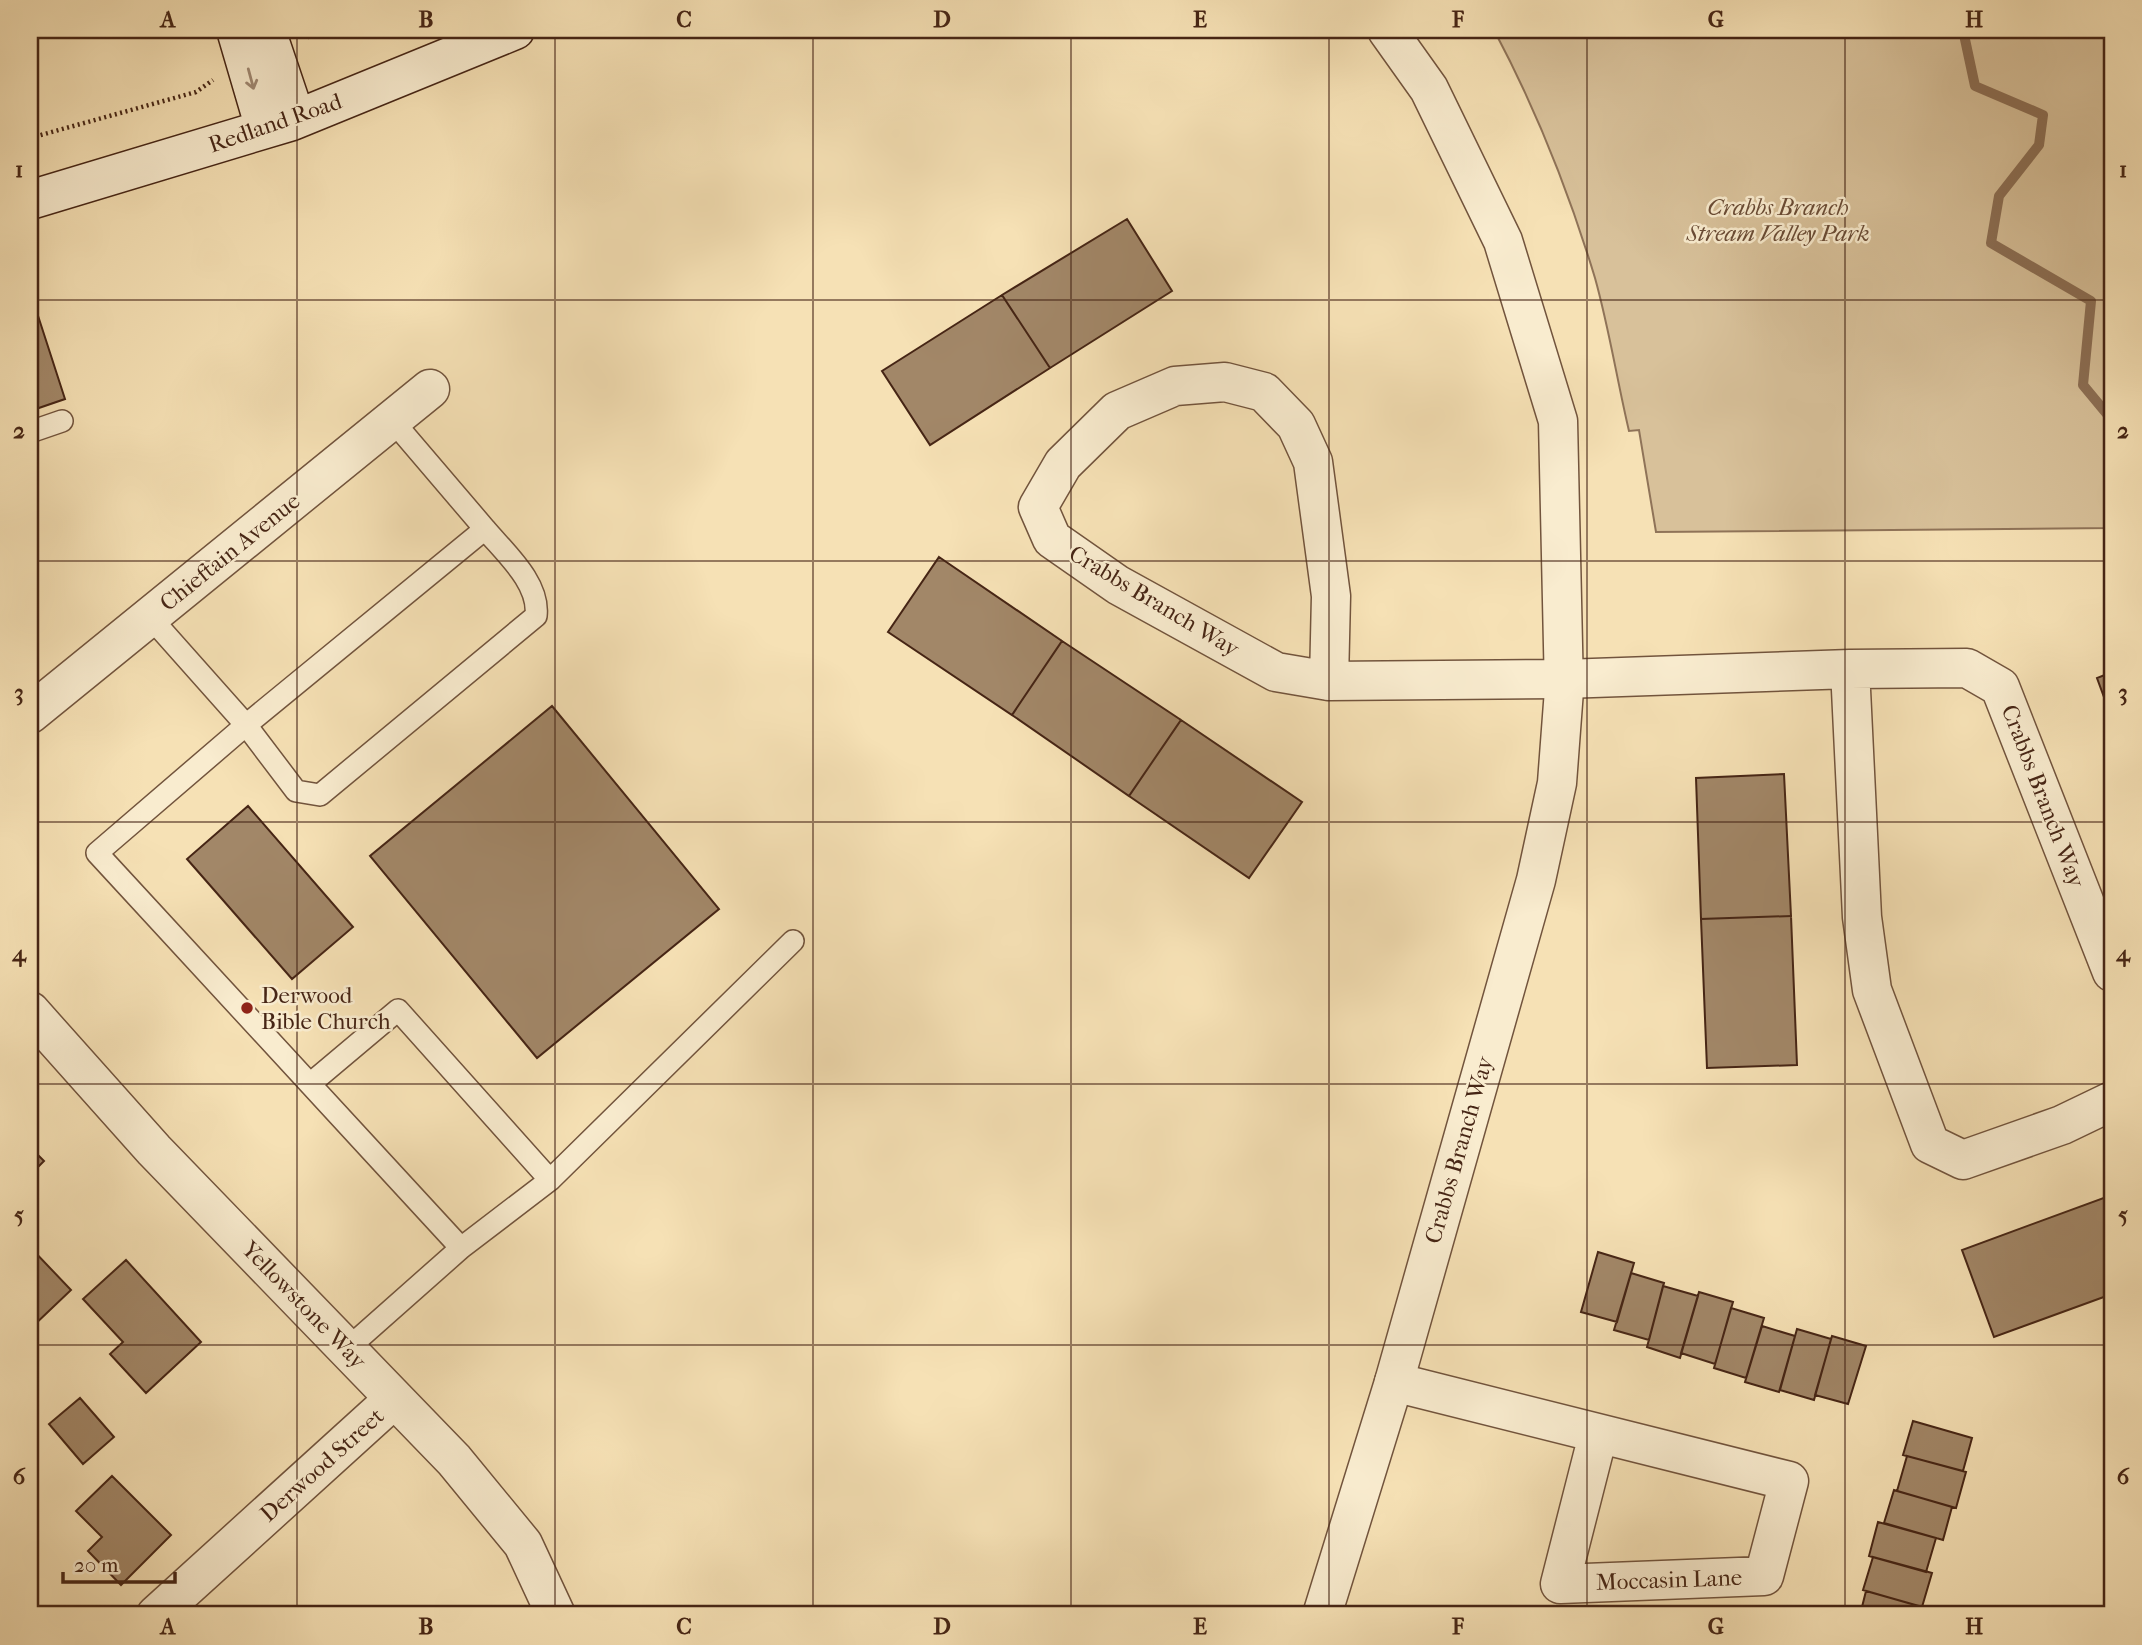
<svg xmlns="http://www.w3.org/2000/svg" width="2142" height="1645" font-family="'IM FELL French Canon',serif">
<style>
.green{fill:#d8c19a;stroke:#8f7358;stroke-width:2}
.lines{fill:none;stroke-linecap:round;stroke-linejoin:round}
.stream{stroke:#8c6f55;stroke-width:10}
.building{fill:#a28768;stroke:#462515;stroke-width:2}
.service-casing{stroke:#72543d;stroke-width:24}
.minor-casing{stroke:#72543d;stroke-width:41}
.tertiary-casing{stroke:#72543d;stroke-width:41}
.secondary-casing{stroke:#462515;stroke-width:41}
.path{stroke:#462515;stroke-width:4.5;stroke-dasharray:2 3.5;stroke-linecap:butt}
.service{stroke:#f9eccf;stroke-width:21}
.minor{stroke:#f9eccf;stroke-width:38}
.tertiary{stroke:#f9eccf;stroke-width:38}
.secondary{stroke:#f9eccf;stroke-width:38}
.oneway{stroke:#a08872}
.grid{fill:none;stroke:#462515;stroke-width:2;stroke-opacity:0.55}
.poi-dot{fill:#8f2418;stroke:#f9eccf;stroke-width:2.5}
.labels{text-anchor:middle;dominant-baseline:central;stroke-width:5;stroke-linejoin:round;paint-order:stroke}
.street-label{font-size:23px;fill:#462515;stroke:#f9eccf}
.park-label{font-size:23px;font-style:italic;fill:#6a4c36;stroke:#f9eccf}
.poi-label{font-size:23px;fill:#462515;stroke:#f9eccf;text-anchor:start}
.neatline{fill:none;stroke:#462515;stroke-width:2.5}
.grid-label{font-size:23px;text-anchor:middle;font-weight:bold;fill:#462515}
</style>
<rect width="100%" height="100%" fill="#f6e1b5"/>
<filter id="stains"><feTurbulence type="fractalNoise" baseFrequency=".00286" numOctaves="4"/><feColorMatrix values="0 0 0 0 .2 0 0 0 0 .09 0 0 0 0 .02 0 0 0 .5 -.17"/></filter>
<radialGradient id="worn" r=".72"><stop offset=".6" stop-color="#630" stop-opacity="0"/><stop offset="1" stop-color="#630" stop-opacity=".3"/></radialGradient>
<path class="green" d="M 1494,30 L 2112,30 L 2112,528 L 1656,532 L 1639,430 L 1629,431 C 1617,380 1609,328 1595,278 C 1569,192 1536,109 1494,30 Z"/>
<g class="lines">
<path class="stream" d="M 1963,30 L 1975,86 L 2043,115 L 2039,145 L 1999,196 L 1991,243 L 2091,301 L 2083,385 L 2112,420"/>
</g>
<path class="building" d="M 1127,219 L 1172,291 L 1050,368 L 1002,295 Z
M 30,291 L 65,399 L 30,411 Z
M 1002,295 L 1050,368 L 930,445 L 882,371 Z
M 939,557 L 1062,641 L 1012,715 L 888,632 Z
M 1062,641 L 1181,720 L 1129,796 L 1012,715 Z
M 2112,672 L 2112,719 L 2097,678 Z
M 552,706 L 719,909 L 537,1058 L 370,856 Z
M 1181,720 L 1302,802 L 1249,878 L 1129,796 Z
M 1784,774 L 1791,916 L 1701,919 L 1696,778 Z
M 248,806 L 353,927 L 292,979 L 187,859 Z
M 1791,916 L 1797,1065 L 1707,1068 L 1701,919 Z
M 30,1147 L 44,1161 L 30,1175 Z
M 2109,1196 L 2112,1206 L 2112,1294 L 1994,1337 L 1962,1250 Z
M 30,1247 L 71,1290 L 31,1328 L 30,1326 Z
M 1598,1252 L 1634,1263 L 1617,1322 L 1581,1312 Z
M 126,1260 L 201,1342 L 146,1393 L 110,1354 L 123,1342 L 83,1299 Z
M 1631,1273 L 1664,1283 L 1649,1340 L 1614,1330 Z
M 1663,1286 L 1698,1296 L 1680,1358 L 1647,1347 Z
M 1699,1292 L 1733,1302 L 1715,1364 L 1681,1353 Z
M 1731,1308 L 1764,1318 L 1746,1378 L 1714,1368 Z
M 1762,1326 L 1795,1336 L 1779,1392 L 1745,1382 Z
M 1797,1329 L 1831,1339 L 1814,1400 L 1780,1390 Z
M 1832,1336 L 1866,1346 L 1848,1404 L 1815,1395 Z
M 80,1398 L 114,1437 L 83,1464 L 49,1424 Z
M 1913,1421 L 1972,1438 L 1963,1471 L 1903,1455 Z
M 1907,1456 L 1966,1472 L 1956,1508 L 1897,1491 Z
M 112,1476 L 171,1535 L 121,1585 L 88,1551 L 102,1537 L 76,1511 Z
M 1894,1490 L 1952,1507 L 1943,1540 L 1884,1523 Z
M 1878,1522 L 1936,1538 L 1926,1572 L 1869,1556 Z
M 1873,1557 L 1932,1573 L 1922,1607 L 1863,1590 Z
M 1866,1591 L 1926,1608 L 1924,1615 L 1860,1615 Z"/>
<g class="lines">
<g class="service-casing">
<path id="service" d="M 30,432 L 62,421
M 150,617 L 246,725 L 296,791 L 320,795 L 536,616 C 540,583 505,553 485,529
M 310,1084 L 398,1010 L 550,1180 L 461,1248
M 550,1180 L 793,941
M 347,1349 L 461,1248 L 97,853 L 246,725 L 485,529 L 392,420"/>
</g>
<g class="minor-casing">
<path id="minor" d="M 1329,681 L 1331,596 L 1313,462 L 1296,425 L 1264,392 L 1225,382 L 1175,386 L 1117,411 L 1063,464 L 1038,507 L 1052,539 L 1118,585 L 1276,672 L 1329,681 L 1564,679 L 1850,669
M 30,714 L 430,389
M 2112,972 L 2000,687 L 1967,668 L 1850,669 L 1862,917 L 1872,990 L 1930,1144 L 1963,1160 L 2062,1125 L 2112,1101
M 30,1011 L 154,1150 L 454,1460 L 523,1544 L 556,1615
M 1394,1382 L 1789,1481 L 1764,1576 L 1560,1584 L 1598,1435
M 156,1615 L 394,1399"/>
</g>
<g class="tertiary-casing">
<path id="tertiary" d="M 1322,1615 L 1394,1382 L 1536,880 L 1557,783 L 1564,690 L 1558,421 L 1503,241 L 1429,89 L 1387,30"/>
</g>
<g class="secondary-casing">
<path id="secondary" d="M 236,30 L 265,129
M 266,30 L 296,119
M 30,200 L 292,121 L 515,30"/>
</g>
<path class="path" d="M 308,37 L 344,30
M 30,138 L 196,92 L 213,80"/>
<use href="#service" class="service"/>
<use href="#minor" class="minor"/>
<use href="#tertiary" class="tertiary"/>
<use href="#secondary" class="secondary"/>
</g>
<defs><path id="oneway-shaft" d="M-6 0H5M1.5-3L5.5 0L1.5 3" fill="none" stroke-width="1.6" stroke-linecap="round" stroke-linejoin="round" transform="scale(1.75)"/></defs>
<use class="oneway" href="#oneway-shaft" transform="translate(251 79) rotate(75)"/>
<path class="grid" d="M 297,30 L 297,1615M 555,30 L 555,1615M 813,30 L 813,1615M 1071,30 L 1071,1615M 1329,30 L 1329,1615M 1587,30 L 1587,1615M 1845,30 L 1845,1615M 30,300 L 2112,300M 30,561 L 2112,561M 30,822 L 2112,822M 30,1084 L 2112,1084M 30,1345 L 2112,1345"/>
<circle class="poi-dot" cx="247" cy="1008" r="7"/>
<g class="labels">
<g class="street-label">
<text transform="translate(275 123) rotate(-19)">Redland Road</text>
<text transform="translate(230 552) rotate(-39)">Chieftain Avenue</text>
<text transform="translate(1154 601) rotate(31)">Crabbs Branch Way</text>
<text transform="translate(2043 796) rotate(69)">Crabbs Branch Way</text>
<text transform="translate(1459 1150) rotate(-74)">Crabbs Branch Way</text>
<text transform="translate(304 1305) rotate(46)">Yellowstone Way</text>
<text transform="translate(322 1465) rotate(-42)">Derwood Street</text>
<text transform="translate(1669 1580) rotate(-2)">Moccasin Lane</text>
</g>
<g class="park-label">
<text x="1778" y="207">Crabbs Branch<tspan x="1778" dy="26">Stream Valley Park</tspan></text>
</g>
<g class="poi-label">
<text x="261" y="995">Derwood<tspan x="261" dy="26">Bible Church</tspan></text>
</g>
</g>
<rect width="2142" height="1645" fill="none" stroke="#f6e1b5" stroke-width="77"/>
<path d="M63 1572v10h112v-10" fill="none" stroke="#462515" stroke-width="3.5"/>
<text x="74" y="1572" font-size="21" fill="#462515" stroke="#f9eccf" stroke-width="5" paint-order="stroke">20 m</text>
<rect x="38" y="38" width="2066" height="1568" class="neatline"/>
<g class="grid-label">
<text x="168" y="27">A</text>
<text x="426" y="27">B</text>
<text x="684" y="27">C</text>
<text x="942" y="27">D</text>
<text x="1200" y="27">E</text>
<text x="1458" y="27">F</text>
<text x="1716" y="27">G</text>
<text x="1974" y="27">H</text>
<text x="19" y="177">1</text>
<text x="2123" y="177">1</text>
<text x="19" y="438">2</text>
<text x="2123" y="438">2</text>
<text x="19" y="700">3</text>
<text x="2123" y="700">3</text>
<text x="19" y="961">4</text>
<text x="2123" y="961">4</text>
<text x="19" y="1222">5</text>
<text x="2123" y="1222">5</text>
<text x="19" y="1484">6</text>
<text x="2123" y="1484">6</text>
<text x="168" y="1634">A</text>
<text x="426" y="1634">B</text>
<text x="684" y="1634">C</text>
<text x="942" y="1634">D</text>
<text x="1200" y="1634">E</text>
<text x="1458" y="1634">F</text>
<text x="1716" y="1634">G</text>
<text x="1974" y="1634">H</text>
</g>
<rect width="100%" height="100%" filter="url(#stains)"/>
<rect width="100%" height="100%" fill="url(#worn)"/>
</svg>
